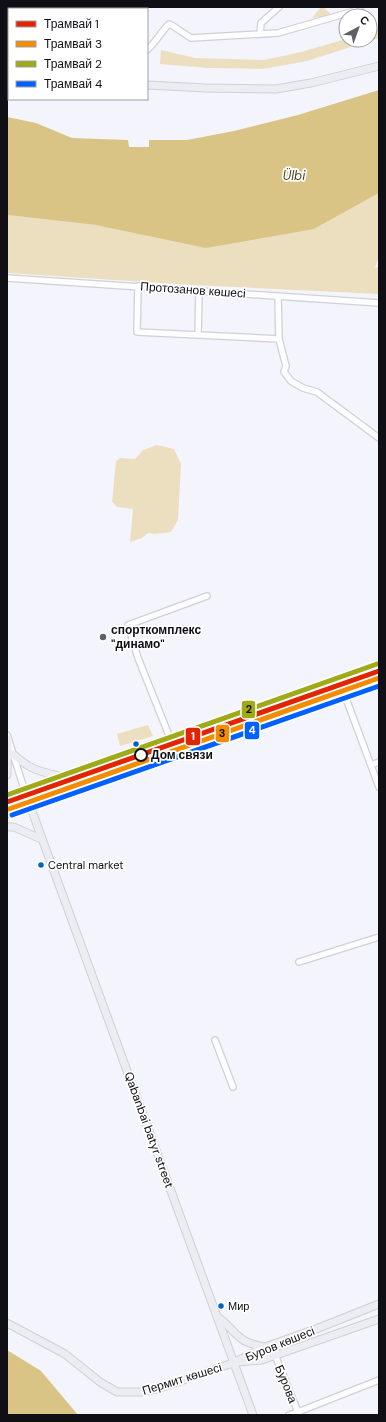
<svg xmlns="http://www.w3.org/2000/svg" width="386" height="1422" font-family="'DM Sans',sans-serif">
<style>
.green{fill:#ecdfc0}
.water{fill:#d9c385}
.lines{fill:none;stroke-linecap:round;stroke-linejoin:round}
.minor-casing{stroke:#d0d0d7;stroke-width:8}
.major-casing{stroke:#d0d0d4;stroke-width:9}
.minor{stroke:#fdfdff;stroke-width:5.5}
.major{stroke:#ececf3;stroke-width:7}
.tram-1-casing{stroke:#fff;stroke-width:8}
.tram-2-casing{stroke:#fff;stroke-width:8}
.tram-3-casing{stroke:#fff;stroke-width:8}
.tram-4-casing{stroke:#fff;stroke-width:8}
.tram-1{stroke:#e32400;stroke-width:5}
.tram-2{stroke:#f38c01;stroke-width:5}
.tram-3{stroke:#9faa17;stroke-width:5}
.tram-4{stroke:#0061ff;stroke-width:5}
.poi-dot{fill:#5f5f66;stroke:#fff;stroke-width:1.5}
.bus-dot{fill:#0065bd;stroke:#fff;stroke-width:1.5}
.stop-dot{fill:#fff;stroke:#0f0f15;stroke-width:2}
.labels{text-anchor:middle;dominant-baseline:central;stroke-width:3.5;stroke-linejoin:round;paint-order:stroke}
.bus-label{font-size:11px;fill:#0f0f15;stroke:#fff;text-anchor:start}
.street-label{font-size:12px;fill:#0f0f15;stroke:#fff}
.poi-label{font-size:12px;font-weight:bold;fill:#0f0f15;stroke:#fff;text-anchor:start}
.stop-label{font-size:12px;font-weight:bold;fill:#0f0f15;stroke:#fff;text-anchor:start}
.water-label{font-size:13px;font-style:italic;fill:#53461f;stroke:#fff}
.line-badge{stroke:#fff;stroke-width:1.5}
.badge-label{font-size:11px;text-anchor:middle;font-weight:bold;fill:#fff}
.pale-badge-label{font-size:11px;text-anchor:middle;font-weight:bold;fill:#111}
</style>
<rect width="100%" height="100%" fill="#f4f4fc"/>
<path class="green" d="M 321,7 L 323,7 L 330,13 L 327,16 L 312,18 Z
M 379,27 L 379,38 L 307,61 L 263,69 L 208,68 L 160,64 L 161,50 L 195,58 L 264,60 L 301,52 L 346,39 L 370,40 L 370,33 L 375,31 Z
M 379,193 L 379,256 L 375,268 L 379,267 L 378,294 L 192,285 L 7,273 L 7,215 L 96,225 L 314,229 Z
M 157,445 L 174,449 L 181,464 L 178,520 L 171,532 L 155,534 L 148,533 L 142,538 L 130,542 L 133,509 L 117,507 L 112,502 L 116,461 L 120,458 L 135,459 L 143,450 Z
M 148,725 L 153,736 L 120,746 L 117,734 Z"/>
<path class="water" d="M 379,90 L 379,193 L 314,229 L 206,248 L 96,225 L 7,215 L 7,117 L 36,123 L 72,138 L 128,140 L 129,147 L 149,147 L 149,140 L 187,140 L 234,131 L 298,115 Z
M 7,1350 L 41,1371 L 78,1415 L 7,1415 Z"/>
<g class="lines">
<g class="minor-casing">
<path id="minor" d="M 79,7 L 81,9
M 260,34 L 261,23 L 279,7
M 147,50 C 156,42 161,32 169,24 L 173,26 L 191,38 L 278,33 L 358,10 L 360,7
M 7,278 L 379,303
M 138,286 L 137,332 L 279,339
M 278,296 L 279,339 L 286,366 L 284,372 L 291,381 L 303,388 L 317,392 L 379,438
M 198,335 L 199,291
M 341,685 L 379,787
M 7,735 L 27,798
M 174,748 L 138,658 L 128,625 L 207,596
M 371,765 L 379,762
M 299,962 L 379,937
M 215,1040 L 233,1087
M 275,1355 L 298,1412 L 289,1415
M 299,1415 L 298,1412 L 379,1380"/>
</g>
<g class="major-casing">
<path id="major" d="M 7,73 L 9,73
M 147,85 L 206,88 L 276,89 L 311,83 L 379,66
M 13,754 C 32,771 39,771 63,777
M 7,775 L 8,739
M 29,803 L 253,1415
M 17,807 L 32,788 L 286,698 L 379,666
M 7,814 L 40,795 L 379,674
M 7,827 L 14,827 L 41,839
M 218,1317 C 239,1333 235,1342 265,1347
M 7,1323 L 65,1354 L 100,1382 L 117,1392 L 141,1392 L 160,1388 L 233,1363 L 265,1347 L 316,1329 L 379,1304
M 238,1362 L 262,1360 L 379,1319"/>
</g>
<use href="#minor" class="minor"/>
<use href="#major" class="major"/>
<g class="tram-1-casing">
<path id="tram-1" d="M 7,802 L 379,671"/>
</g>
<g class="tram-2-casing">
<path id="tram-2" d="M 9,809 L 379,678"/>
</g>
<g class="tram-3-casing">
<path id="tram-3" d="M 7,795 L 377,664"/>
</g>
<g class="tram-4-casing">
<path id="tram-4" d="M 12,815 L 379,686"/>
</g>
<use href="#tram-1" class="tram-1"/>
<use href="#tram-2" class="tram-2"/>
<use href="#tram-3" class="tram-3"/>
<use href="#tram-4" class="tram-4"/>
</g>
<circle class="poi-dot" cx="103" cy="637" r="4"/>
<g class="bus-dot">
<circle cx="136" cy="744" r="3.5"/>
<circle cx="41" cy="865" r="3.5"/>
<circle cx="221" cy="1306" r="3.5"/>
</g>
<circle class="stop-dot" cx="141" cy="755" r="6"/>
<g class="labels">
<g class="bus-label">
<text x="48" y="865">Central market</text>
<text x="228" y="1306">Мир</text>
</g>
<g class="street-label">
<text transform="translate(193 290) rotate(4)">Протозанов көшесі</text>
<text transform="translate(149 1130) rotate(70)">Qabanbai batyr street</text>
<text transform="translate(280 1344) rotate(-22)">Буров көшесі</text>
<text transform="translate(182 1379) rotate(-17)">Пермит көшесі</text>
<text transform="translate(286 1384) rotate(68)">Бурова</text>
</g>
<g class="poi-label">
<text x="111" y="630">спорткомплекс<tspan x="111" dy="14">"динамо"</tspan></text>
</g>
<g class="stop-label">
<text x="151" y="755">Дом связи</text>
</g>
<g class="water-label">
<text x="294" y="175">Ülbi</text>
</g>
</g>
<g class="line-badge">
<rect x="241" y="700" width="15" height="19" rx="4" fill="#9faa17"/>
<rect x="244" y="721" width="16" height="19" rx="4" fill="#0061ff"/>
<rect x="215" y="724" width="15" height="19" rx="4" fill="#f38c01"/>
<rect x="185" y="727" width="16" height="19" rx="4" fill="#e32400"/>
</g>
<g class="badge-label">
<text x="252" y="734">4</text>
<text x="193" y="740">1</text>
</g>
<g class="pale-badge-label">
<text x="249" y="713">2</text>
<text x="222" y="737">3</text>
</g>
<rect width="386" height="1422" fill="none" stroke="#0f0f15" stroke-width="16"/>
<rect x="8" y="8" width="140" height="92" fill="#ffffff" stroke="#9f9fa1"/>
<rect x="16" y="21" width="20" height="6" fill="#e32400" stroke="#9f9fa1"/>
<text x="44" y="28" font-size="12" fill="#0f0f15">Трамвай 1</text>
<rect x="16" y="41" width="20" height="6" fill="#f38c01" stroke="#9f9fa1"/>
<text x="44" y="48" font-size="12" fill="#0f0f15">Трамвай 3</text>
<rect x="16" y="61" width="20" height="6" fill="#9faa17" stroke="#9f9fa1"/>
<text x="44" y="68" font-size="12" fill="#0f0f15">Трамвай 2</text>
<rect x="16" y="81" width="20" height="6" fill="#0061ff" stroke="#9f9fa1"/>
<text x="44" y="88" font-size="12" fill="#0f0f15">Трамвай 4</text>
<g transform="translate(358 28) rotate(41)"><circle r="19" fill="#ffffff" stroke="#9f9fa1"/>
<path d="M0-3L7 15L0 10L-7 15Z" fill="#5f5f66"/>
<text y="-6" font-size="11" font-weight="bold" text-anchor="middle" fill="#0f0f15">С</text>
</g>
</svg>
